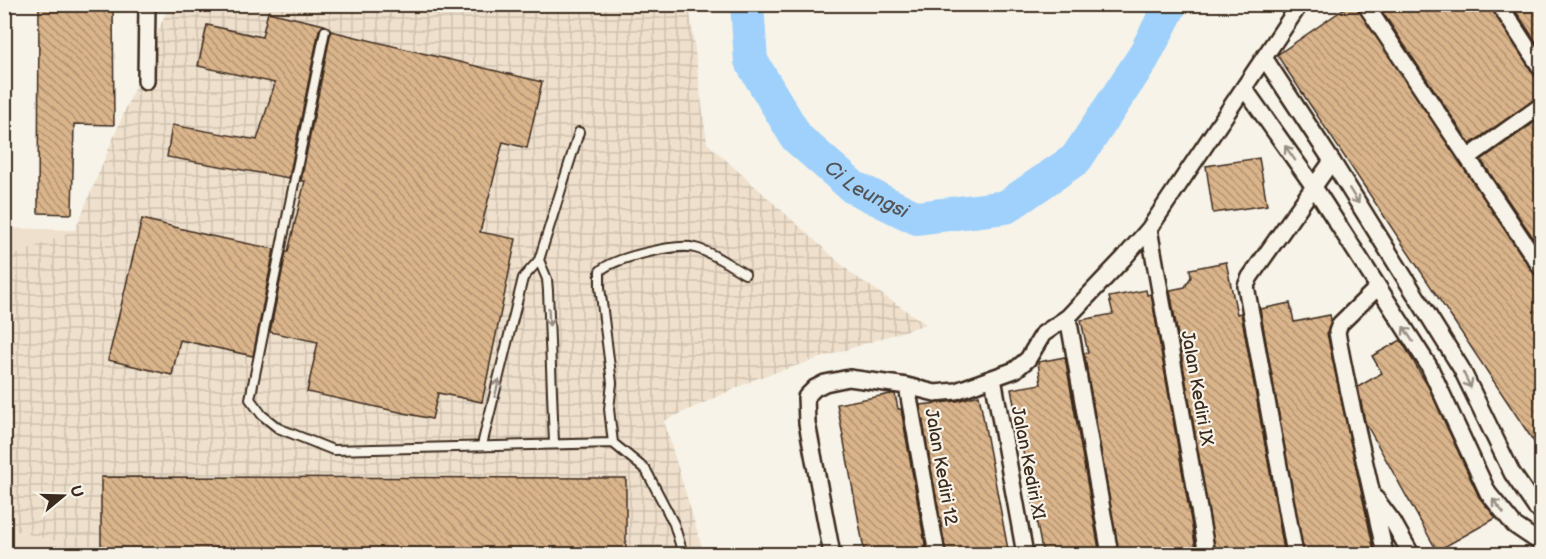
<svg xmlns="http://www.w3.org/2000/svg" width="1546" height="559" font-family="'Balsamiq Sans',sans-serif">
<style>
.built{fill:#eee0cc}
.industrial{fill:url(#industrial-grid)}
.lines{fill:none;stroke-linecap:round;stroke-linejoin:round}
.river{stroke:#9fd1fc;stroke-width:34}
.building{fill:url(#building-back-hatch);stroke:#3b2a1e;stroke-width:1.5}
.service-casing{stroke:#3b2a1e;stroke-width:12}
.minor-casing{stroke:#3b2a1e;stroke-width:20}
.service{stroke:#f7f3e8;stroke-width:8}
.minor{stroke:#f7f3e8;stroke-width:15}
.oneway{stroke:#998e83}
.labels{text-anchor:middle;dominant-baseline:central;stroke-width:4.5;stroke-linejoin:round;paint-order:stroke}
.street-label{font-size:18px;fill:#3b2a1e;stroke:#f7f3e8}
.water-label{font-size:20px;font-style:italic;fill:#545456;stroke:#f7f3e8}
</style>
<defs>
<pattern id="industrial-grid" width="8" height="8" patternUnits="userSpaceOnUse" patternTransform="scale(1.5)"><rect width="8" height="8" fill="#eee0cc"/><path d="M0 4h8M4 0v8" fill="none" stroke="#cdc0af"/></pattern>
<pattern id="building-back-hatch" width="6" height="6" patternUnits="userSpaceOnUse" patternTransform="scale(1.5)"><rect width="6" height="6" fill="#dab48b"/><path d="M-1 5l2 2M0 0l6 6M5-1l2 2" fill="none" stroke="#b29371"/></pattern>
</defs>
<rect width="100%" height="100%" fill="#f7f3e8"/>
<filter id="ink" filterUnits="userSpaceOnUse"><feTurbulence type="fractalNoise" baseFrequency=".0167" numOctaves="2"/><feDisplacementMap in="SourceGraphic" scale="12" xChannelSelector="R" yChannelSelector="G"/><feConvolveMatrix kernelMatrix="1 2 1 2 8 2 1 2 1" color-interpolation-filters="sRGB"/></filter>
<g filter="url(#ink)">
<path class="built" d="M 5,228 L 75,230 L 5,423 Z
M 5,528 L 55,541 L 55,554 L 5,554 Z"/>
<path class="industrial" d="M 169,5 L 689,5 L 707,143 L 852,274 L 926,324 L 758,378 L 664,421 L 704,554 L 55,554 L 55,541 L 5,528 L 5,423 L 11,257 L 75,230 Z"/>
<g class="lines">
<path class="river" id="s1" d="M 747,4 L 751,61 L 797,138 L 853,187 L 917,218 L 1006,207 L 1076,159 L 1143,58 L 1171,4"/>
</g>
<path class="building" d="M 39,4 L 113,4 L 114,125 L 74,124 L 72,214 L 38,213 Z
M 1351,4 L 1355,4 L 1534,274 L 1542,279 L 1542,454 L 1277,55 Z
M 1377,4 L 1489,4 L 1534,75 L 1542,80 L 1542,95 L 1470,144 Z
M 1511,4 L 1542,4 L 1542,51 Z
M 268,12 L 324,25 L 319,30 L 289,178 L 167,157 L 172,125 L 257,140 L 275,83 L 198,66 L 207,25 L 262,37 Z
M 331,31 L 542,82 L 527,148 L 503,142 L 480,232 L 516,239 L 482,402 L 438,393 L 432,419 L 307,392 L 318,342 L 270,332 L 286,252 L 288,252 L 305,181 L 301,181 Z
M 1542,117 L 1542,251 L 1481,160 Z
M 1259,158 L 1267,205 L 1213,213 L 1206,166 Z
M 142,219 L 211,236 L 274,249 L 253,356 L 180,340 L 172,375 L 108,360 Z
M 1226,262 L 1237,314 L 1241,313 L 1285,555 L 1216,555 L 1170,290 L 1185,287 L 1191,277 L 1190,269 Z
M 1146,290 L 1147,295 L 1151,294 L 1197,555 L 1119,555 L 1084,353 L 1088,353 L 1081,320 L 1113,314 L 1109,297 Z
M 1290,303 L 1294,322 L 1330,315 L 1331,320 L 1327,333 L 1333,362 L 1375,555 L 1304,555 L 1260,309 Z
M 1401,340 L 1429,388 L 1479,497 L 1496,518 L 1437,551 L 1365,422 L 1358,387 L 1382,373 L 1372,356 Z
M 1065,357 L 1100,555 L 1043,555 L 1011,389 L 1041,384 L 1038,362 Z
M 891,394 L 895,394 L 898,409 L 901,409 L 927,555 L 865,555 L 837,404 Z
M 979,395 L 1009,555 L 946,555 L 920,405 L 957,401 Z
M 101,477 L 626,478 L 626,555 L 101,555 Z"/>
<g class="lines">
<g class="service-casing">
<path id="service" d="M 325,31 L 250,399 L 262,415 L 278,428 L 333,450 L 613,443
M 539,260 L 547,279 L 548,291 L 554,443
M 482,445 L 523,278 L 539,260 L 579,132
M 683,554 L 674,524 L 646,470 L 613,443 L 609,409 L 612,383 L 600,287 L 600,271 C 613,258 677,243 695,248 C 712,252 729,265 745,274"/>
</g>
<g class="minor-casing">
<path id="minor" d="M 1365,4 L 1542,269
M 1499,4 L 1542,70
M 1265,59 L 1332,161 L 1461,368 L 1512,473 L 1536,508 L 1542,510
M 146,81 L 147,4
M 1244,88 L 1314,187 L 1429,366 L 1488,493 L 1514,525 L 1542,544
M 1469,157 L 1542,105
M 1149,229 L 1207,554
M 1378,287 L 1340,324 L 1337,332 C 1350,407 1370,480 1385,554
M 1068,317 L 1110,554
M 993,378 L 1025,554
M 907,386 L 937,554
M 1376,499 L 1393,522 L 1411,554
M 832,554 L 807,423 L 806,397 L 815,388 L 825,383 L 849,378 L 907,386 L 935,393 L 956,391 L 1015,370 L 1028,359 L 1043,334 L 1068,317 L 1124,258 L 1149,229 L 1300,4
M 1295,554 L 1246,286 L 1250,277 L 1332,161"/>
</g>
<use href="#service" class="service"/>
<use href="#minor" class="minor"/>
</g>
<defs><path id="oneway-shaft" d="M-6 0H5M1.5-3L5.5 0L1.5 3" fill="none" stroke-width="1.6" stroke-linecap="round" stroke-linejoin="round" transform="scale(1.5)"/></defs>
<g class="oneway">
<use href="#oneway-shaft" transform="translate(1290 153) rotate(-125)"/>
<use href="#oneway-shaft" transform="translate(1354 196) rotate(58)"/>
<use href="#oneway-shaft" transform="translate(549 317) rotate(87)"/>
<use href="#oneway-shaft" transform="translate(1408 334) rotate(-123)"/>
<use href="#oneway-shaft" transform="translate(1467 380) rotate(64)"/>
<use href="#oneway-shaft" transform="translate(497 388) rotate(-76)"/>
<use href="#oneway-shaft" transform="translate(1498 506) rotate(-129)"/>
</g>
</g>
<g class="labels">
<g class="street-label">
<text transform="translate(1197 388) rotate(80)">Jalan Kediri IX</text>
<text transform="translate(1028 463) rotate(79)">Jalan Kediri XI</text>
<text transform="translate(941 467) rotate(80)">Jalan Kediri 12</text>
</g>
<g class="water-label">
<text stroke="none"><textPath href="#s1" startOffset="234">Ci Leungsi</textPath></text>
</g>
</g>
<rect width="1546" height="559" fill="none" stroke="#f7f3e8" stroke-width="24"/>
<rect x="12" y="12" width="1522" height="535" fill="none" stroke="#3b2a1e" stroke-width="2" filter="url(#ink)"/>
<g transform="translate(63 496) rotate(71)" stroke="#f7f3e8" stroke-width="4.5" paint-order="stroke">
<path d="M0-4.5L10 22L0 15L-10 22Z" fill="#3b2a1e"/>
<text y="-9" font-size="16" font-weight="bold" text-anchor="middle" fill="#3b2a1e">U</text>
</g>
</svg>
